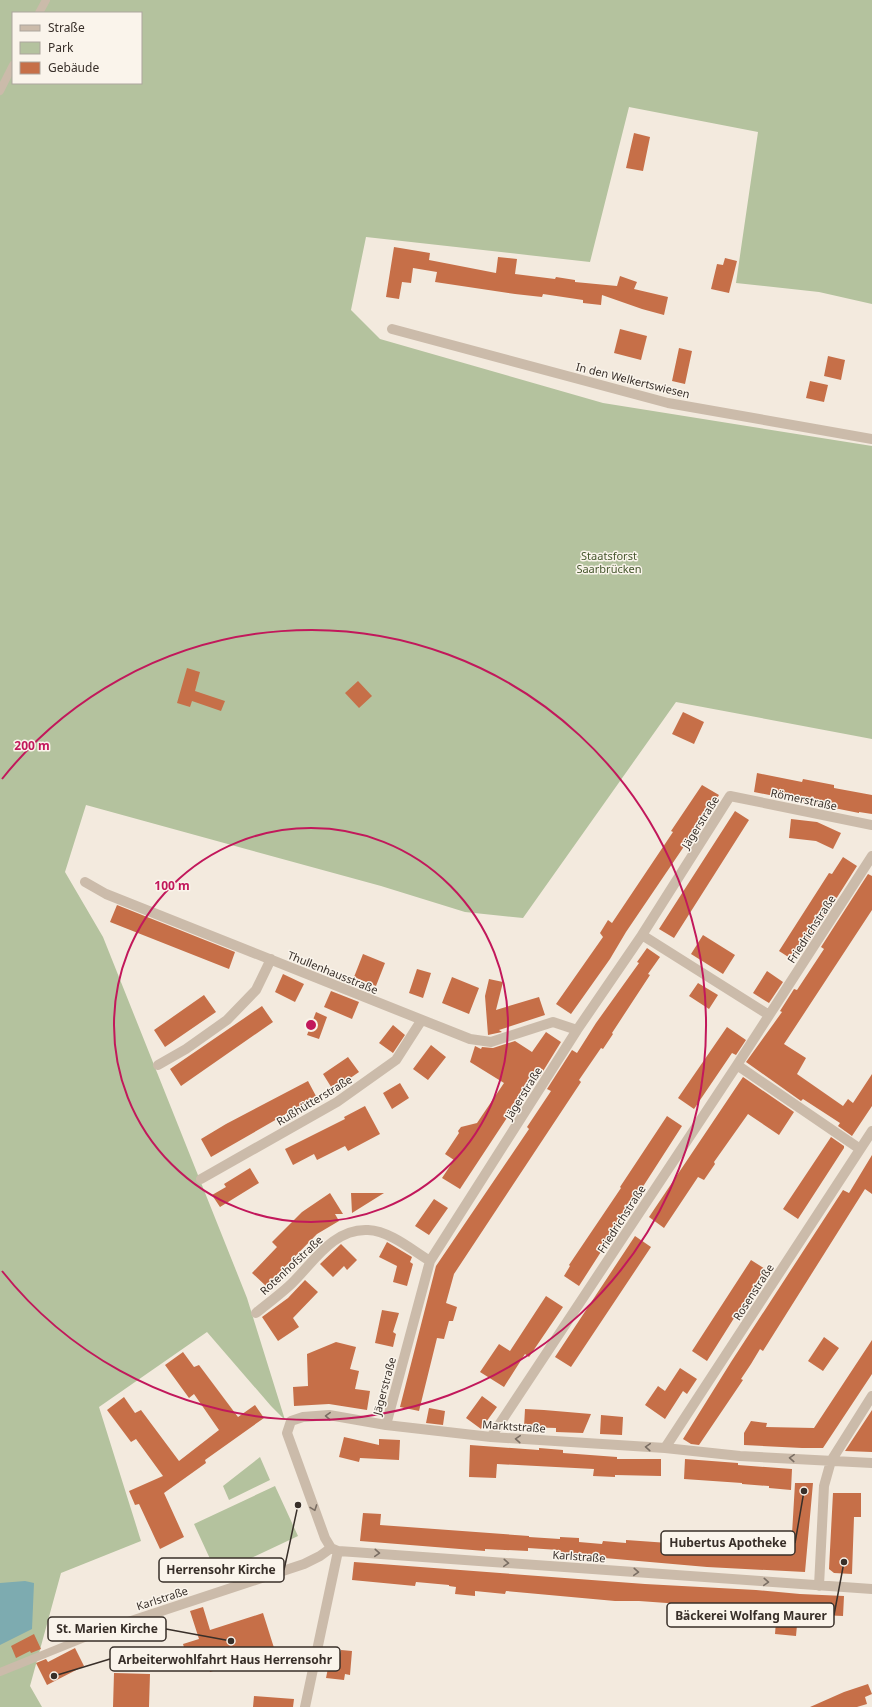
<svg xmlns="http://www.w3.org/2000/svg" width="872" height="1707" font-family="'Noto Sans',sans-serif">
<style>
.green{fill:#b4c29e;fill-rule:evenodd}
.water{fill:#7dabb0}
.building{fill:#c66f48}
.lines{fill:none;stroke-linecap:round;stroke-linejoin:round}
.service{stroke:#cbbbaa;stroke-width:8}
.minor{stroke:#cbbbaa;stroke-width:10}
.oneway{stroke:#7a6e63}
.ring{fill:none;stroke:#c2185b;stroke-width:2}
.labels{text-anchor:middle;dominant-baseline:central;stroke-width:3;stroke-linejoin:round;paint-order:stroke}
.street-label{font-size:11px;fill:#382f29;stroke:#faf4eb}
.park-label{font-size:11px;fill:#45572d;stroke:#faf4eb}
.centre{fill:#c2185b;stroke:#faf4eb;stroke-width:2}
.ring-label{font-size:12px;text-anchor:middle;font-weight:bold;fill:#c2185b;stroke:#faf4eb;stroke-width:3;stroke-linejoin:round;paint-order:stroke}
.leader{fill:none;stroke:#382f29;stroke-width:1.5}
.callout-dot{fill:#382f29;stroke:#faf4eb;stroke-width:1.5}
.callout{fill:#faf4eb;stroke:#382f29;stroke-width:1.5}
.callout-label{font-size:12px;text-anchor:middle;font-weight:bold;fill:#382f29}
</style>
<rect width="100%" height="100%" fill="#f3eade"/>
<path class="green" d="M 0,0 L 872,0 L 872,304 L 819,292 L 736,283 L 758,132 L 629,107 L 590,262 L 366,237 L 351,310 L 380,339 L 603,403 L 872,446 L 872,739 L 676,702 L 523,918 L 465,912 L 381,886 L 86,805 L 65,872 L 103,937 L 247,1298 L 285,1420 L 271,1406 L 207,1332 L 99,1407 L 141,1541 L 61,1573 L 30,1686 L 42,1707 L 0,1707 ZM 13,13 L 141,13 L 141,83 L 13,83 Z
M 260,1457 L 270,1480 L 229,1500 L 223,1486 Z
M 275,1486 L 298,1536 L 217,1574 L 194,1524 Z"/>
<path class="water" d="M 25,1581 L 34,1583 L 32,1629 L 0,1645 L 0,1583 Z"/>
<path class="building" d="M 634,133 L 650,137 L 643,171 L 626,168 Z
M 394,247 L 430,253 L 429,260 L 496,273 L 498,257 L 517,259 L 515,274 L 555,279 L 556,277 L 575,280 L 575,282 L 617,286 L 620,276 L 637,282 L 634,289 L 668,297 L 664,315 L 642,309 L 602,295 L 601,305 L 583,303 L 583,300 L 543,294 L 542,297 L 515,294 L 435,282 L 437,272 L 413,268 L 411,283 L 402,282 L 399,299 L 386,297 Z
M 725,258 L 737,261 L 729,293 L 711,289 L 717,264 L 723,265 Z
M 620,329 L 647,336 L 641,360 L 614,353 Z
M 679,348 L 692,351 L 685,384 L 672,381 Z
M 828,356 L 845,360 L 841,380 L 824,376 Z
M 810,381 L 828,385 L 824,402 L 806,398 Z
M 187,668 L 200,672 L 195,691 L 225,701 L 221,711 L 192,701 L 190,707 L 177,703 Z
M 358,681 L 372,696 L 359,708 L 345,693 Z
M 683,712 L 704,722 L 694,744 L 672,734 Z
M 757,773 L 802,782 L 803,779 L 834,785 L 834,788 L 872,795 L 872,814 L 859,812 L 859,813 L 754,792 Z
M 702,785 L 719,795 L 703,820 L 704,821 L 689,843 L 687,842 L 626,932 L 610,959 L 571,1014 L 556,1004 L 603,937 L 600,933 L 608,920 L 612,923 L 673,832 L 671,831 Z
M 735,811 L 749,820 L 674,938 L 659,929 Z
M 791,819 L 817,822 L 841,833 L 833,849 L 816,841 L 789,838 Z
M 843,857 L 857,866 L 810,940 L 807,938 L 793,960 L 779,951 L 829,873 L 832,874 Z
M 868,874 L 872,876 L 872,910 L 784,1044 L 806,1058 L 797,1074 L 843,1106 L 848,1099 L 853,1103 L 872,1074 L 872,1106 L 852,1136 L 838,1126 L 840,1123 L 803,1099 L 801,1101 L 746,1062 L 782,1012 L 780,1011 L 794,989 L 797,990 L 824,949 L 821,947 Z
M 117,905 L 235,952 L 229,969 L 110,922 Z
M 703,935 L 735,955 L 723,974 L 691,954 Z
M 647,948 L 660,957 L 648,974 L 650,975 L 612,1033 L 613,1034 L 603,1049 L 601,1048 L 579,1080 L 581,1082 L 454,1274 L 446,1303 L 457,1307 L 453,1321 L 449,1321 L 444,1339 L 437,1338 L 419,1411 L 400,1407 L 436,1266 L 529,1129 L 527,1127 L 551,1091 L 547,1089 L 572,1050 L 577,1053 L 596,1023 L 639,963 L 637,962 Z
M 363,954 L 385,963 L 376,986 L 354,977 Z
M 417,969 L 431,973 L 423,998 L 409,993 Z
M 767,971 L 783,982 L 769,1003 L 753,993 Z
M 283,974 L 304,984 L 295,1002 L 275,992 Z
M 452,977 L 479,988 L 469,1014 L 442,1003 Z
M 489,979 L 503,982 L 496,1010 L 539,997 L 545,1015 L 499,1030 L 502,1032 L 488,1035 L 485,996 Z
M 698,983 L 718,995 L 709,1009 L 689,996 Z
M 331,991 L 359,1002 L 352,1019 L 324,1007 Z
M 204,995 L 216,1012 L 165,1047 L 154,1030 Z
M 262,1006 L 273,1022 L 181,1086 L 170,1069 Z
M 316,1012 L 327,1017 L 319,1039 L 307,1035 Z
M 393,1025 L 405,1035 L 393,1053 L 379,1043 Z
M 727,1027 L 746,1040 L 736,1055 L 732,1053 L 694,1109 L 678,1098 Z
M 546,1032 L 561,1042 L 537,1081 L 533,1079 L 522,1095 L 460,1189 L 442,1178 L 454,1160 L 445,1154 L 459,1133 L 458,1131 L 461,1127 L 477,1123 L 504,1083 L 470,1062 L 475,1046 L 481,1049 L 482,1047 L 493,1048 L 515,1041 L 532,1052 Z
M 431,1045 L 446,1057 L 428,1080 L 413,1069 Z
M 348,1057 L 359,1072 L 333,1090 L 323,1074 Z
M 743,1077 L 794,1112 L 779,1135 L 748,1114 L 714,1162 L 715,1164 L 704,1180 L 698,1177 L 664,1228 L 649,1217 Z
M 308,1081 L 317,1098 L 291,1111 L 211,1157 L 201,1139 L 226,1124 Z
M 400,1083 L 409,1098 L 392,1109 L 383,1093 Z
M 365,1106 L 380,1134 L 348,1151 L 345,1146 L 317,1160 L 314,1154 L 293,1165 L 285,1149 L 345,1119 L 344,1117 Z
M 667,1116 L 682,1126 L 579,1286 L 564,1276 L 570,1266 L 569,1265 L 621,1188 L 620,1187 Z
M 831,1137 L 844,1146 L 844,1148 L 798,1219 L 783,1209 Z
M 872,1155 L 872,1194 L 865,1189 L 763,1351 L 760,1349 L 751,1364 L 741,1379 L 743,1380 L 699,1445 L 691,1444 L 683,1439 L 731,1362 L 843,1190 L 849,1193 Z
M 250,1168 L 259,1183 L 220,1207 L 212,1195 L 226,1187 L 224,1184 Z
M 330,1193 L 343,1214 L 335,1214 L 339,1221 L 317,1234 L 266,1286 L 252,1273 L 277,1247 L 272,1242 L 302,1212 Z
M 351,1193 L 384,1193 L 352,1213 Z
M 434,1199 L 448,1208 L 429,1235 L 415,1226 Z
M 635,1236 L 651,1247 L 571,1367 L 555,1357 Z
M 387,1242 L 412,1257 L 410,1262 L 413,1264 L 407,1286 L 393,1282 L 397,1266 L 379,1257 Z
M 341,1244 L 357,1260 L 347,1270 L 344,1266 L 333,1277 L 320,1264 Z
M 751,1260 L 765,1269 L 707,1361 L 692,1351 Z
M 305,1280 L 318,1292 L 293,1318 L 299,1327 L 278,1341 L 262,1317 L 288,1298 Z
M 546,1296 L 563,1307 L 529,1357 L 525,1354 L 504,1387 L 480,1372 L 499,1344 L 510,1351 Z
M 382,1310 L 399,1313 L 393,1332 L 396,1334 L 393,1347 L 375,1343 Z
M 824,1337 L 839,1348 L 823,1371 L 808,1361 Z
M 872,1340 L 872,1374 L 823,1448 L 802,1448 L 744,1445 L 744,1433 L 751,1421 L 767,1423 L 766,1427 L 814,1428 Z
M 336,1342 L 356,1347 L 350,1369 L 359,1371 L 355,1389 L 370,1391 L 367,1410 L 329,1404 L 294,1406 L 293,1387 L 308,1386 L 307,1354 Z
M 183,1352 L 194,1367 L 199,1365 L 238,1417 L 255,1405 L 264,1418 L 205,1460 L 206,1463 L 164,1493 L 184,1537 L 160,1549 L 139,1504 L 135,1505 L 129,1491 L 163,1476 L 136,1439 L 131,1442 L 107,1410 L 124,1397 L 135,1413 L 141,1410 L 179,1461 L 219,1430 L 194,1394 L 189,1398 L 165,1365 Z
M 680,1368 L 697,1379 L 687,1394 L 683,1391 L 665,1419 L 645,1405 L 658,1386 L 665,1391 Z
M 482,1396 L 497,1407 L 481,1429 L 466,1418 Z
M 429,1408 L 445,1411 L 443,1425 L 426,1423 Z
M 525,1409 L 544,1410 L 591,1414 L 583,1433 L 556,1432 L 556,1428 L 524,1427 Z
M 872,1410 L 872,1452 L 845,1451 Z
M 601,1415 L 623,1417 L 622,1435 L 600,1434 Z
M 344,1437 L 379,1445 L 379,1439 L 400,1440 L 399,1460 L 360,1458 L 359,1462 L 339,1457 Z
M 470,1445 L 539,1450 L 539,1448 L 563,1450 L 563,1453 L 617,1457 L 617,1459 L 661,1459 L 661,1476 L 615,1475 L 615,1477 L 593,1476 L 594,1469 L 497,1464 L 496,1478 L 469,1477 Z
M 685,1459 L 738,1463 L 738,1465 L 792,1469 L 791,1490 L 769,1488 L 769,1486 L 742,1484 L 742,1483 L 684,1479 Z
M 795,1483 L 813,1483 L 805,1572 L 707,1567 L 593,1557 L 593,1559 L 578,1558 L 578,1555 L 559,1554 L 559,1550 L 528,1548 L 528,1551 L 485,1549 L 485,1551 L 360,1541 L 363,1513 L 381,1514 L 380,1525 L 529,1536 L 529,1537 L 560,1539 L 560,1537 L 579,1538 L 579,1542 L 602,1544 L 603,1541 L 626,1543 L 626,1540 L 780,1551 L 782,1536 L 792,1534 Z
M 833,1493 L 861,1493 L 861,1517 L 854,1517 L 852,1574 L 834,1573 L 829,1569 Z
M 354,1562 L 645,1584 L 756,1590 L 800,1594 L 844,1596 L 843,1616 L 798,1614 L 796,1636 L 775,1634 L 777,1609 L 751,1607 L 750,1609 L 639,1601 L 615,1601 L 506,1591 L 505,1594 L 475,1591 L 475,1596 L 455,1594 L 456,1587 L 449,1586 L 449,1585 L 416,1582 L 415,1586 L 352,1580 Z
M 203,1607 L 210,1630 L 263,1613 L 275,1651 L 210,1672 L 207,1664 L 191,1670 L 183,1644 L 199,1639 L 190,1611 Z
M 34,1634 L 41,1649 L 31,1653 L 30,1651 L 16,1658 L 11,1646 Z
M 75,1648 L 84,1666 L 47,1685 L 36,1663 L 46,1659 L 48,1662 Z
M 341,1650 L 352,1651 L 350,1675 L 345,1674 L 344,1680 L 326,1678 L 331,1653 L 340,1654 Z
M 114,1673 L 150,1674 L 149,1707 L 113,1707 Z
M 868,1684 L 872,1694 L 865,1697 L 867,1704 L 857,1707 L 810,1707 L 844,1692 Z
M 254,1696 L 294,1699 L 293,1707 L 253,1707 Z"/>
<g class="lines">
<path class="service" d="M 39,13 L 46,0
M 0,91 L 13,65
M 0,1672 L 104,1630"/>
<path class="minor" d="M 392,329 L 668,403 L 872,439
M 85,882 L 106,894 L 470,1039 L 491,1042 L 553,1022 L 577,1030
M 642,935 L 769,1015
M 158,1065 L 186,1049 L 227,1020 L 256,990 L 271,959
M 737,1065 L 860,1149
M 201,1179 L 337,1102 L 396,1060 L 421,1021
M 256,1313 C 267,1304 278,1296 289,1286 C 312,1265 332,1228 368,1230 C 390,1231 412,1250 430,1261
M 386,1425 L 430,1261 L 577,1030 L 642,935 L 730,796 L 872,825
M 491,1437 L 737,1065 L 872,856
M 665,1448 L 872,1131
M 331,1548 L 325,1538 L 287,1433 L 291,1421 L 303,1417 L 329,1415 L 386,1425 L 491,1437 L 665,1448 L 740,1456 L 872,1463
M 331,1548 L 338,1551 L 353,1552 L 872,1589
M 819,1586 L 824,1486 L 831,1461 L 872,1396
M 104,1630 L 304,1564 L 320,1556 L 331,1548
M 305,1707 L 338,1551"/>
</g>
<defs><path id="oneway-chevron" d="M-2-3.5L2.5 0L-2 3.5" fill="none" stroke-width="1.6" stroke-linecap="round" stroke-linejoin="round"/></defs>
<g class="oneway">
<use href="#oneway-chevron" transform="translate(328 1416) rotate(-178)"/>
<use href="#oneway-chevron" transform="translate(518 1439) rotate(-176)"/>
<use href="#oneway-chevron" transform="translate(648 1447) rotate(-176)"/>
<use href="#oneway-chevron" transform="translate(792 1458) rotate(-177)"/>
<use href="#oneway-chevron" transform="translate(314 1508) rotate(70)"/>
<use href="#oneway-chevron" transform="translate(377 1553) rotate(4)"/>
<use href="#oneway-chevron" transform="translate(506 1563) rotate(4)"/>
<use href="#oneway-chevron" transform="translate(636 1572) rotate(4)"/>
<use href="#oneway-chevron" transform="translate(766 1582) rotate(4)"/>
</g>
<g class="ring">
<circle cx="311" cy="1025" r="197"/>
<path d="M2 779A395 395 0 1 1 2 1271"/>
</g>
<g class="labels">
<g class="street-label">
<text transform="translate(633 380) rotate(14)">In den Welkertswiesen</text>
<text transform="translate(804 799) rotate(12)">Römerstraße</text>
<text transform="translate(700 822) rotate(-58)">Jägerstraße</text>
<text transform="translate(811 929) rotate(-57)">Friedrichstraße</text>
<text transform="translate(333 972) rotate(22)">Thullenhausstraße</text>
<text transform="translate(523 1093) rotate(-58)">Jägerstraße</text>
<text transform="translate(314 1100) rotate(-31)">Rußhütterstraße</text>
<text transform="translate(621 1219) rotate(-57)">Friedrichstraße</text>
<text transform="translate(291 1265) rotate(-43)">Rotenhofstraße</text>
<text transform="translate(753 1292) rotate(-57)">Rosenstraße</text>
<text transform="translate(384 1386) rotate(-75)">Jägerstraße</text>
<text transform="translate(514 1426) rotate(4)">Marktstraße</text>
<text transform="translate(579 1556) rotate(4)">Karlstraße</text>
<text transform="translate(162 1598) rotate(-18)">Karlstraße</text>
</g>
<g class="park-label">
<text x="609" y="555">Staatsforst<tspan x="609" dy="13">Saarbrücken</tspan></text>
</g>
</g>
<circle cx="311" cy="1025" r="6" class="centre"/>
<g class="ring-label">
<text x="32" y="750">200 m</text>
<text x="172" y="890">100 m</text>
</g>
<path class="leader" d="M804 1491L795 1543M298 1505L284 1570M844 1562L834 1615M231 1641L166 1629M54 1676L110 1659"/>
<g class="callout-dot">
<circle cx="804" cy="1491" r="4"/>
<circle cx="298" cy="1505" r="4"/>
<circle cx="844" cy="1562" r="4"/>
<circle cx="231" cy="1641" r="4"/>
<circle cx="54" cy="1676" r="4"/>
</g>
<g class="callout">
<rect x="661" y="1531" width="134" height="24" rx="4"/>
<rect x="159" y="1558" width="125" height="24" rx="4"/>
<rect x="667" y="1603" width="167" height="24" rx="4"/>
<rect x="48" y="1617" width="118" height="24" rx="4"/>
<rect x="110" y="1647" width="230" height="24" rx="4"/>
</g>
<g class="callout-label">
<text x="728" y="1547">Hubertus Apotheke</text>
<text x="221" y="1574">Herrensohr Kirche</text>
<text x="751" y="1620">Bäckerei Wolfang Maurer</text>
<text x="107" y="1633">St. Marien Kirche</text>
<text x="225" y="1664">Arbeiterwohlfahrt Haus Herrensohr</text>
</g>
<rect x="12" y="12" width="130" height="72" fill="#faf4eb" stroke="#aca59d"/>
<rect x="20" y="25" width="20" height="6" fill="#cbbbaa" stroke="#aca59d"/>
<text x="48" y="32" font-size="12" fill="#382f29">Straße</text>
<rect x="20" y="42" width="20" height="12" fill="#b4c29e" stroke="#aca59d"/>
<text x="48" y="52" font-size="12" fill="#382f29">Park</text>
<rect x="20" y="62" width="20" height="12" fill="#c66f48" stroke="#aca59d"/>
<text x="48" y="72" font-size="12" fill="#382f29">Gebäude</text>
</svg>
